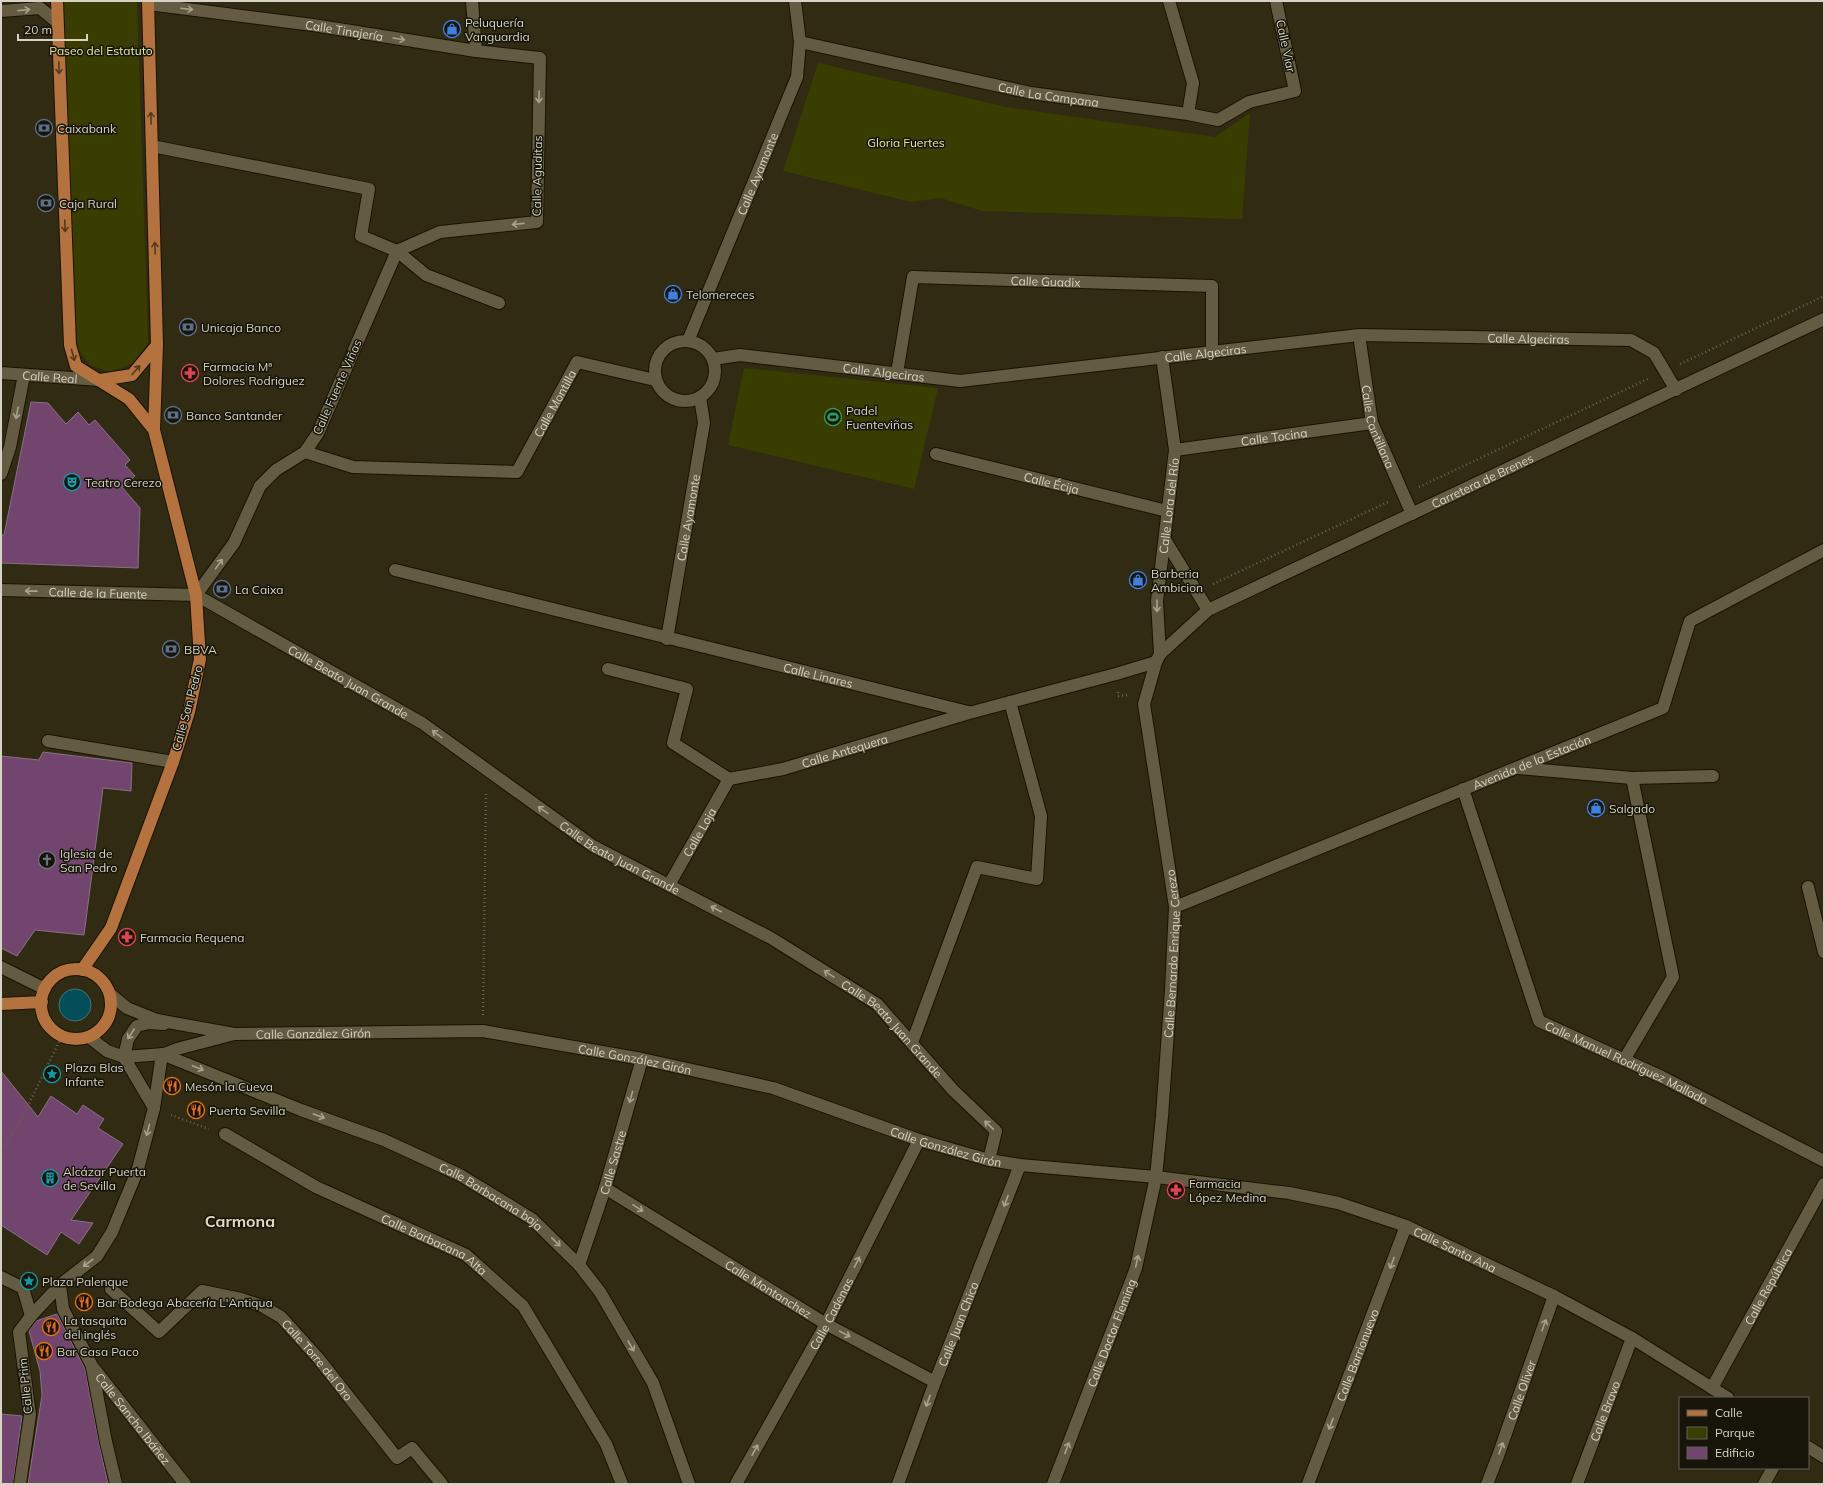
<svg xmlns="http://www.w3.org/2000/svg" width="1825" height="1485" font-family="Mulish,sans-serif">
<style>
.green{fill:#3a3d00}
.water{fill:#034e58;stroke:#427678}
.building{fill:#71456d;stroke:#877185}
.lines{fill:none;stroke-linecap:round;stroke-linejoin:round}
.street-casing{stroke:#1a1300;stroke-width:14}
.secondary-casing{stroke:#1a1300;stroke-width:14}
.primary-casing{stroke:#1a1300;stroke-width:14}
.path{stroke:#69634f;stroke-width:2.5;stroke-dasharray:1 3;stroke-linecap:butt}
.street{stroke:#635c42;stroke-width:12}
.secondary{stroke:#635c42;stroke-width:12}
.primary{stroke:#b3723e;stroke-width:12}
.oneway{stroke:#a8a390}
.oneway2{stroke:#553a1e}
.labels{text-anchor:middle;dominant-baseline:central;stroke-width:3;stroke-linejoin:round;paint-order:stroke}
.poi-label{font-size:12px;fill:#d6d2c4;stroke:#171409;text-anchor:start}
.street-label{font-size:12px;fill:#d6d2c4;stroke:#171409}
.park-label{font-size:12px;fill:#e3ec93;stroke:#171409}
.district-label{font-size:16px;font-weight:bold;fill:#e3dabd;stroke:#171409}
</style>
<rect width="100%" height="100%" fill="#322b13"/>
<path class="green" d="M 62,1 L 137,1 L 148,343 L 132,364 L 110,372 L 90,365 L 77,348 Z
M 818,63 L 1006,107 L 1215,137 L 1250,113 L 1242,219 L 982,211 L 941,198 L 911,202 L 783,171 Z
M 744,368 L 938,388 L 914,489 L 728,445 Z"/>
<path class="water" d="M59 1005a16 16 0 1 1 32 0a16 16 0 1 1-32 0Z"/>
<path class="building" d="M 31,402 L 48,403 L 66,424 L 78,412 L 89,425 L 95,420 L 130,460 L 125,465 L 135,476 L 122,487 L 140,508 L 138,568 L 1,563 L 1,535 L 4,535 Z
M 43,752 L 132,763 L 131,791 L 103,788 L 84,935 L 35,930 L 17,956 L 1,948 L 1,756 L 39,760 Z
M 1,1071 L 38,1117 L 51,1096 L 77,1114 L 83,1105 L 104,1119 L 98,1128 L 123,1144 L 71,1220 L 93,1223 L 79,1244 L 61,1232 L 47,1255 L 1,1225 Z
M 57,1314 L 85,1369 L 99,1443 L 108,1484 L 28,1484 L 42,1395 L 40,1371 L 29,1331 L 36,1321 Z
M 1,1414 L 22,1416 L 13,1484 L 1,1484 Z"/>
<g class="lines">
<g class="street-casing">
<g id="street">
<path d="M 472,1 L 476,51"/>
<path d="M 1169,1 L 1193,83 L 1188,114"/>
<path id="s1" d="M 148,4 L 313,25 L 476,51 L 540,58 L 537,222 L 440,232 L 397,251"/>
<path d="M 1,11 L 40,8 L 57,22"/>
<path id="s2" d="M 800,42 L 1031,93 L 1188,114 L 1218,120 L 1249,102 L 1295,91 L 1276,1"/>
<path d="M 152,146 L 369,189 L 361,236 L 397,251 L 426,275 L 499,303"/>
<path id="s3" d="M 397,251 L 318,433 L 305,452 L 353,467 L 517,472 L 577,362 L 655,380"/>
<path id="s4" d="M 1359,335 L 1372,423 L 1412,514"/>
<circle cx="685" cy="371" r="30"/>
<path id="s5" d="M 688,341 L 797,77 L 800,42 L 795,1"/>
<path id="s6" d="M 713,359 L 740,355 L 960,381 L 1359,335 L 1631,340 L 1654,353 L 1676,390"/>
<path id="s7" d="M 897,373 L 913,277 L 1212,286 L 1212,351"/>
<path id="s8" d="M 1175,450 L 1372,423"/>
<path id="s9" d="M 305,452 L 276,470 L 260,486 L 234,543 L 196,595 L 422,723 L 593,846 L 771,938 L 877,1004 L 953,1090 L 996,1131 L 989,1160"/>
<path id="s10" d="M 936,454 L 1167,511"/>
<path d="M 1165,540 L 1208,610"/>
<path id="s11" d="M 395,570 L 968,712"/>
<path id="s12" d="M 667,639 L 704,423 L 700,397"/>
<path id="s13" d="M 1160,654 L 1157,601 L 1175,450 L 1162,357"/>
<path id="s14" d="M 608,669 L 687,689 L 673,743 L 729,779 L 783,769 L 969,713 L 1116,674 L 1156,662"/>
<path d="M 48,741 L 173,762"/>
<path d="M 1518,768 L 1632,778 L 1713,776"/>
<path id="s15" d="M 1463,789 L 1539,1021 L 1662,1077 L 1824,1161"/>
<path id="s16" d="M 669,885 L 729,779"/>
<path d="M 1808,887 L 1824,952"/>
<path id="s17" d="M 1175,907 L 1663,708 L 1690,621 L 1824,550"/>
<path d="M 89,1037 L 107,1051 L 124,1057 L 164,1054 L 177,1049 L 234,1034"/>
<path d="M 912,1043 L 977,867 L 1037,879 L 1041,816 L 1010,702"/>
<path d="M 1624,1060 L 1673,977 L 1632,778"/>
<path id="s18" d="M 154,1108 L 162,1054 L 301,1110 L 384,1140 L 460,1175 L 532,1219 L 579,1265 L 600,1292 L 653,1383 L 689,1484"/>
<path id="s19" d="M 225,1134 L 316,1187 L 466,1255 L 523,1306 L 606,1444 L 622,1484"/>
<path id="s20" d="M 605,1188 L 826,1324 L 935,1382"/>
<path id="s21" d="M 579,1265 L 605,1188 L 642,1059"/>
<path d="M 1,1277 L 23,1288 L 31,1316 L 60,1285 L 97,1256 L 112,1232 L 138,1169 L 154,1108 L 124,1057 L 128,1039 L 137,1026 L 148,1023 L 164,1024"/>
<path id="s22" d="M 60,1285 L 63,1309 L 92,1366 L 185,1484"/>
<path id="s23" d="M 111,1289 L 159,1332 L 202,1291 L 241,1299 L 262,1306 L 281,1317 L 318,1358 L 397,1458 L 412,1448 L 442,1484"/>
<path d="M 92,1367 L 106,1442 L 116,1484"/>
<path id="s24" d="M 1712,1388 L 1824,1184"/>
<path d="M 20,1484 L 30,1415 L 19,1332 L 31,1316"/>
<path id="s25" d="M 736,1484 L 826,1324 L 919,1140"/>
<path id="s26" d="M 898,1484 L 935,1382 L 1020,1165"/>
<path id="s27" d="M 1053,1484 L 1136,1268 L 1156,1177"/>
<path id="s28" d="M 1308,1484 L 1406,1226"/>
<path id="s29" d="M 1487,1484 L 1498,1456 L 1554,1296"/>
<path id="s30" d="M 1577,1484 L 1632,1338"/>
<path d="M 1764,1484 L 1773,1468"/>
</g>
</g>
<g class="secondary-casing">
<g id="secondary">
<path id="s31" d="M 1,373 L 100,380"/>
<path d="M 1,474 L 10,447 L 24,375"/>
<path id="s32" d="M 1,590 L 196,595"/>
<path d="M 1,967 L 45,989"/>
<path id="s33" d="M 110,994 L 127,1008 L 157,1020 L 234,1034 L 483,1031 L 642,1059 L 773,1088 L 919,1140 L 989,1160 L 1020,1165 L 1156,1177 L 1289,1193 L 1338,1203 L 1406,1226 L 1554,1296 L 1632,1338 L 1728,1398"/>
<path id="s34" d="M 1156,1177 L 1162,1116 L 1171,990 L 1175,907 L 1144,704 L 1156,662 L 1160,654 L 1208,610 L 1824,319"/>
<path d="M 1808,1447 L 1824,1457"/>
</g>
</g>
<g class="primary-casing">
<path id="primary" d="M 57,1 L 70,345 L 76,366 L 129,399 L 154,430
M 100,380 L 132,375 L 157,345 L 148,1
M41 1004a35 35 0 1 1 70 0a35 35 0 1 1-70 0Z
M 82,970 L 111,928 L 173,762 L 189,712 L 200,659 L 196,595 L 154,430 L 157,345
M 1,1004 L 42,1002"/>
</g>
<path class="path" d="M 1680,364 L 1824,296
M 1419,487 L 1650,378
M 1213,584 L 1388,502
M 1118,692 L 1118,696 L 1127,695
M 483,1015 L 486,792
M 171,1115 L 209,1129
M 1,1152 L 22,1118 L 62,1036"/>
<use href="#street" class="street"/>
<use href="#secondary" class="secondary"/>
<use href="#primary" class="primary"/>
</g>
<defs><path id="oneway-shaft" d="M-6 0H5M1.5-3L5.5 0L1.5 3" fill="none" stroke-width="1.6" stroke-linecap="round" stroke-linejoin="round"/></defs>
<g class="oneway">
<use href="#oneway-shaft" transform="translate(187 9) rotate(7)"/>
<use href="#oneway-shaft" transform="translate(24 10) rotate(-6)"/>
<use href="#oneway-shaft" transform="translate(399 39) rotate(9)"/>
<use href="#oneway-shaft" transform="translate(539 97) rotate(91)"/>
<use href="#oneway-shaft" transform="translate(518 224) rotate(174)"/>
<use href="#oneway-shaft" transform="translate(17 413) rotate(101)"/>
<use href="#oneway-shaft" transform="translate(219 564) rotate(-54)"/>
<use href="#oneway-shaft" transform="translate(31 591) rotate(-179)"/>
<use href="#oneway-shaft" transform="translate(1157 606) rotate(90)"/>
<use href="#oneway-shaft" transform="translate(437 734) rotate(-144)"/>
<use href="#oneway-shaft" transform="translate(543 810) rotate(-145)"/>
<use href="#oneway-shaft" transform="translate(716 909) rotate(-153)"/>
<use href="#oneway-shaft" transform="translate(829 974) rotate(-148)"/>
<use href="#oneway-shaft" transform="translate(131 1034) rotate(123)"/>
<use href="#oneway-shaft" transform="translate(198 1068) rotate(22)"/>
<use href="#oneway-shaft" transform="translate(631 1097) rotate(106)"/>
<use href="#oneway-shaft" transform="translate(319 1116) rotate(20)"/>
<use href="#oneway-shaft" transform="translate(989 1125) rotate(-137)"/>
<use href="#oneway-shaft" transform="translate(148 1130) rotate(104)"/>
<use href="#oneway-shaft" transform="translate(1006 1201) rotate(111)"/>
<use href="#oneway-shaft" transform="translate(638 1208) rotate(32)"/>
<use href="#oneway-shaft" transform="translate(556 1242) rotate(44)"/>
<use href="#oneway-shaft" transform="translate(1137 1261) rotate(-78)"/>
<use href="#oneway-shaft" transform="translate(857 1262) rotate(-63)"/>
<use href="#oneway-shaft" transform="translate(88 1263) rotate(143)"/>
<use href="#oneway-shaft" transform="translate(1392 1263) rotate(111)"/>
<use href="#oneway-shaft" transform="translate(1544 1325) rotate(-71)"/>
<use href="#oneway-shaft" transform="translate(845 1334) rotate(28)"/>
<use href="#oneway-shaft" transform="translate(631 1346) rotate(60)"/>
<use href="#oneway-shaft" transform="translate(928 1401) rotate(110)"/>
<use href="#oneway-shaft" transform="translate(1331 1424) rotate(111)"/>
<use href="#oneway-shaft" transform="translate(1067 1448) rotate(-69)"/>
<use href="#oneway-shaft" transform="translate(1501 1448) rotate(-71)"/>
<use href="#oneway-shaft" transform="translate(755 1450) rotate(-61)"/>
</g>
<g class="oneway2">
<use href="#oneway-shaft" transform="translate(59 68) rotate(88)"/>
<use href="#oneway-shaft" transform="translate(151 118) rotate(-91)"/>
<use href="#oneway-shaft" transform="translate(65 226) rotate(88)"/>
<use href="#oneway-shaft" transform="translate(155 248) rotate(-92)"/>
<use href="#oneway-shaft" transform="translate(73 355) rotate(75)"/>
<use href="#oneway-shaft" transform="translate(136 370) rotate(-49)"/>
</g>
<defs>
<g id="shop-ring" transform="scale(0.9)"><circle r="9.5" fill="#171409" stroke="#3f7fe0" stroke-width="1.5"/><path d="M-5-2.5h2.3a2.7 3.5 0 0 1 5.4 0H5L5.5 6h-11ZM-1.5-2.5h3a1.5 2.3 0 0 0-3 0Z" fill="#3f7fe0"/></g>
<g id="bank-ring" transform="scale(0.9)"><circle r="9.5" fill="#171409" stroke="#5c6f8a" stroke-width="1.5"/><path d="M-6-4H6V4H-6ZM0-2.3a2.3 2.3 0 1 0 0 4.6a2.3 2.3 0 1 0 0-4.6Z" fill="#5c6f8a"/></g>
<g id="pharmacy-ring" transform="scale(0.9)"><circle r="9.5" fill="#171409" stroke="#e0444e" stroke-width="1.5"/><path d="M-2-6h4v4h4v4h-4v4h-4v-4h-4v-4h4Z" fill="#e0444e"/></g>
<g id="stadium-ring" transform="scale(0.9)"><circle r="9.5" fill="#171409" stroke="#2e9e5b" stroke-width="1.5"/><path d="M0-5a6.5 5 0 1 0 0 10a6.5 5 0 1 0 0-10ZM-3.5-1.8h7v3.6h-7Z" fill="#2e9e5b"/></g>
<g id="theatre-ring" transform="scale(0.9)"><circle r="9.5" fill="#171409" stroke="#0f9aa8" stroke-width="1.5"/><path d="M-5-5.5Q0-4 5-5.5V0Q5 5 0 6Q-5 5-5 0ZM-3.3-2.5H-1v1.5H-3.3ZM1-2.5H3.3v1.5H1ZM-2.8 1Q0 5.5 2.8 1Z" fill="#0f9aa8"/></g>
<g id="church-ring" transform="scale(0.9)"><circle r="9.5" fill="#171409" stroke="#6b7280" stroke-width="1.5"/><path d="M-1.2-6h2.4v3.5h3.3v2.4h-3.3V6h-2.4V-.1h-3.3v-2.4h3.3Z" fill="#6b7280"/></g>
<g id="sight-ring" transform="scale(0.9)"><circle r="9.5" fill="#171409" stroke="#0f9aa8" stroke-width="1.5"/><path d="M0-6L1.8-2.2L6-1.7L2.9 1.2L3.7 5.4L0 3.3L-3.7 5.4L-2.9 1.2L-6-1.7L-1.8-2.2Z" fill="#0f9aa8"/></g>
<g id="restaurant-ring" transform="scale(0.9)"><circle r="9.5" fill="#171409" stroke="#e8710a" stroke-width="1.5"/><path d="M-5-6h1v4h1v-4h1v4h1v-4h1v5L-1.5 .5V6h-2V.5L-5-1ZM5-6V6H3V1.5H1.5Q1.5-4 5-6Z" fill="#e8710a"/></g>
<g id="building-ring" transform="scale(0.9)"><circle r="9.5" fill="#171409" stroke="#0f9aa8" stroke-width="1.5"/><path d="M-4-6H4V6H1V3H-1V6H-4ZM-2.5-4.3h1.7v1.8h-1.7ZM.8-4.3h1.7v1.8H.8ZM-2.5-1h1.7V.8h-1.7ZM.8-1h1.7V.8H.8Z" fill="#0f9aa8"/></g>
</defs>
<g fill-rule="evenodd">
<use href="#shop-ring" x="452" y="29"/>
<use href="#bank-ring" x="44" y="128"/>
<use href="#bank-ring" x="46" y="203"/>
<use href="#shop-ring" x="673" y="294"/>
<use href="#bank-ring" x="188" y="327"/>
<use href="#pharmacy-ring" x="190" y="373"/>
<use href="#bank-ring" x="173" y="415"/>
<use href="#stadium-ring" x="833" y="417"/>
<use href="#theatre-ring" x="72" y="482"/>
<use href="#shop-ring" x="1138" y="580"/>
<use href="#bank-ring" x="222" y="589"/>
<use href="#bank-ring" x="171" y="649"/>
<use href="#shop-ring" x="1596" y="808"/>
<use href="#church-ring" x="47" y="860"/>
<use href="#pharmacy-ring" x="127" y="937"/>
<use href="#sight-ring" x="52" y="1074"/>
<use href="#restaurant-ring" x="172" y="1086"/>
<use href="#restaurant-ring" x="196" y="1110"/>
<use href="#building-ring" x="50" y="1178"/>
<use href="#pharmacy-ring" x="1176" y="1190"/>
<use href="#sight-ring" x="29" y="1281"/>
<use href="#restaurant-ring" x="84" y="1302"/>
<use href="#restaurant-ring" x="51" y="1327"/>
<use href="#restaurant-ring" x="44" y="1351"/>
</g>
<g class="labels">
<g class="poi-label">
<text x="465" y="22">Peluquería<tspan x="465" dy="14">Vanguardia</tspan></text>
<text x="57" y="128">Caixabank</text>
<text x="59" y="203">Caja Rural</text>
<text x="686" y="294">Telomereces</text>
<text x="201" y="327">Unicaja Banco</text>
<text x="203" y="366">Farmacia Mª<tspan x="203" dy="14">Dolores Rodriguez</tspan></text>
<text x="846" y="410">Padel<tspan x="846" dy="14">Fuenteviñas</tspan></text>
<text x="186" y="415">Banco Santander</text>
<text x="85" y="482">Teatro Cerezo</text>
<text x="1151" y="573">Barberia<tspan x="1151" dy="14">Ambicion</tspan></text>
<text x="235" y="589">La Caixa</text>
<text x="184" y="649">BBVA</text>
<text x="1609" y="808">Salgado</text>
<text x="60" y="853">Iglesia de<tspan x="60" dy="14">San Pedro</tspan></text>
<text x="140" y="937">Farmacia Requena</text>
<text x="65" y="1067">Plaza Blas<tspan x="65" dy="14">Infante</tspan></text>
<text x="185" y="1086">Mesón la Cueva</text>
<text x="209" y="1110">Puerta Sevilla</text>
<text x="63" y="1171">Alcázar Puerta<tspan x="63" dy="14">de Sevilla</tspan></text>
<text x="1189" y="1183">Farmacia<tspan x="1189" dy="14">López Medina</tspan></text>
<text x="42" y="1281">Plaza Palenque</text>
<text x="97" y="1302">Bar Bodega Abacería L'Antiqua</text>
<text x="64" y="1320">La tasquita<tspan x="64" dy="14">del inglés</tspan></text>
<text x="57" y="1351">Bar Casa Paco</text>
</g>
<g class="street-label">
<text stroke="none"><textPath href="#s1" startOffset="198">Calle Tinajería</textPath></text>
<text transform="translate(1286 46) rotate(78)">Calle Viar</text>
<text stroke="none"><textPath href="#s2" startOffset="254">Calle La Campana</textPath></text>
<text stroke="none"><textPath href="#s5" startOffset="181">Calle Ayamonte</textPath></text>
<text transform="translate(537 176) rotate(-89)">Calle Aguditas</text>
<text stroke="none"><textPath href="#s7" startOffset="230">Calle Guadix</textPath></text>
<text stroke="none"><textPath href="#s6" startOffset="820">Calle Algeciras</textPath></text>
<text stroke="none"><textPath href="#s6" startOffset="496">Calle Algeciras</textPath></text>
<text stroke="none"><textPath href="#s6" startOffset="172">Calle Algeciras</textPath></text>
<text stroke="none"><textPath href="#s31" startOffset="49">Calle Real</textPath></text>
<text transform="translate(337 387) rotate(-66)">Calle Fuente Viñas</text>
<text stroke="none"><textPath href="#s3" startOffset="514">Calle Montilla</textPath></text>
<text stroke="none"><textPath href="#s4" startOffset="94">Calle Cantillana</textPath></text>
<text stroke="none"><textPath href="#s8" startOffset="100">Calle Tocina</textPath></text>
<text stroke="none"><textPath href="#s34" startOffset="897">Carretera de Brenes</textPath></text>
<text stroke="none"><textPath href="#s10" startOffset="119">Calle Écija</textPath></text>
<text stroke="none"><textPath href="#s13" startOffset="149">Calle Lora del Río</textPath></text>
<text stroke="none"><textPath href="#s12" startOffset="123">Calle Ayamonte</textPath></text>
<text stroke="none"><textPath href="#s32" startOffset="97">Calle de la Fuente</textPath></text>
<text stroke="none"><textPath href="#s11" startOffset="436">Calle Linares</textPath></text>
<text stroke="none"><textPath href="#s9" startOffset="359">Calle Beato Juan Grande</textPath></text>
<text transform="translate(187 708) rotate(-75)">Calle San Pedro</text>
<text stroke="none"><textPath href="#s14" startOffset="323">Calle Antequera</textPath></text>
<text stroke="none"><textPath href="#s17" startOffset="385">Avenida de la Estación</textPath></text>
<text stroke="none"><textPath href="#s16" startOffset="61">Calle Loja</textPath></text>
<text stroke="none"><textPath href="#s9" startOffset="683">Calle Beato Juan Grande</textPath></text>
<text stroke="none"><textPath href="#s34" startOffset="224">Calle Bernardo Enrique Cerezo</textPath></text>
<text stroke="none"><textPath href="#s9" startOffset="1007">Calle Beato Juan Grande</textPath></text>
<text stroke="none"><textPath href="#s33" startOffset="212">Calle González Girón</textPath></text>
<text stroke="none"><textPath href="#s33" startOffset="536">Calle González Girón</textPath></text>
<text stroke="none"><textPath href="#s15" startOffset="341">Calle Manuel Rodríguez Mallado</textPath></text>
<text stroke="none"><textPath href="#s33" startOffset="860">Calle González Girón</textPath></text>
<text stroke="none"><textPath href="#s21" startOffset="108">Calle Sastre</textPath></text>
<text stroke="none"><textPath href="#s18" startOffset="414">Calle Barbacana baja</textPath></text>
<text stroke="none"><textPath href="#s19" startOffset="237">Calle Barbacana Alta</textPath></text>
<text stroke="none"><textPath href="#s33" startOffset="1383">Calle Santa Ana</textPath></text>
<text stroke="none"><textPath href="#s24" startOffset="116">Calle República</textPath></text>
<text stroke="none"><textPath href="#s20" startOffset="192">Calle Montanchez</textPath></text>
<text stroke="none"><textPath href="#s25" startOffset="195">Calle Cadenas</textPath></text>
<text stroke="none"><textPath href="#s26" startOffset="171">Calle Juan Chico</textPath></text>
<text stroke="none"><textPath href="#s27" startOffset="162">Calle Doctor Fleming</textPath></text>
<text stroke="none"><textPath href="#s28" startOffset="138">Calle Barrionuevo</textPath></text>
<text stroke="none"><textPath href="#s23" startOffset="264">Calle Torre del Oro</textPath></text>
<text transform="translate(25 1386) rotate(-96)">Calle Prim</text>
<text stroke="none"><textPath href="#s29" startOffset="100">Calle Oliver</textPath></text>
<text stroke="none"><textPath href="#s30" startOffset="78">Calle Bravo</textPath></text>
<text stroke="none"><textPath href="#s22" startOffset="155">Calle Sancho Ibáñez</textPath></text>
</g>
<g class="park-label">
<text x="101" y="50">Paseo del Estatuto</text>
<text x="906" y="142">Gloria Fuertes</text>
</g>
<g class="district-label">
<text x="240" y="1221">Carmona</text>
</g>
</g>
<rect width="1825" height="1485" fill="none" stroke="#d6d2c4" stroke-width="4"/>
<rect x="1679" y="1397" width="130" height="72" fill="#171409" stroke="#636054"/>
<rect x="1687" y="1410" width="20" height="6" fill="#b3723e" stroke="#636054"/>
<text x="1715" y="1417" font-size="12" fill="#d6d2c4">Calle</text>
<rect x="1687" y="1427" width="20" height="12" fill="#3a3d00" stroke="#636054"/>
<text x="1715" y="1437" font-size="12" fill="#d6d2c4">Parque</text>
<rect x="1687" y="1447" width="20" height="12" fill="#71456d" stroke="#636054"/>
<text x="1715" y="1457" font-size="12" fill="#d6d2c4">Edificio</text>
<path d="M18 34v6h69v-6" fill="none" stroke="#d6d2c4" stroke-width="2"/>
<text x="24" y="34" font-size="12" fill="#d6d2c4" stroke="#171409" stroke-width="3" paint-order="stroke">20 m</text>
</svg>
